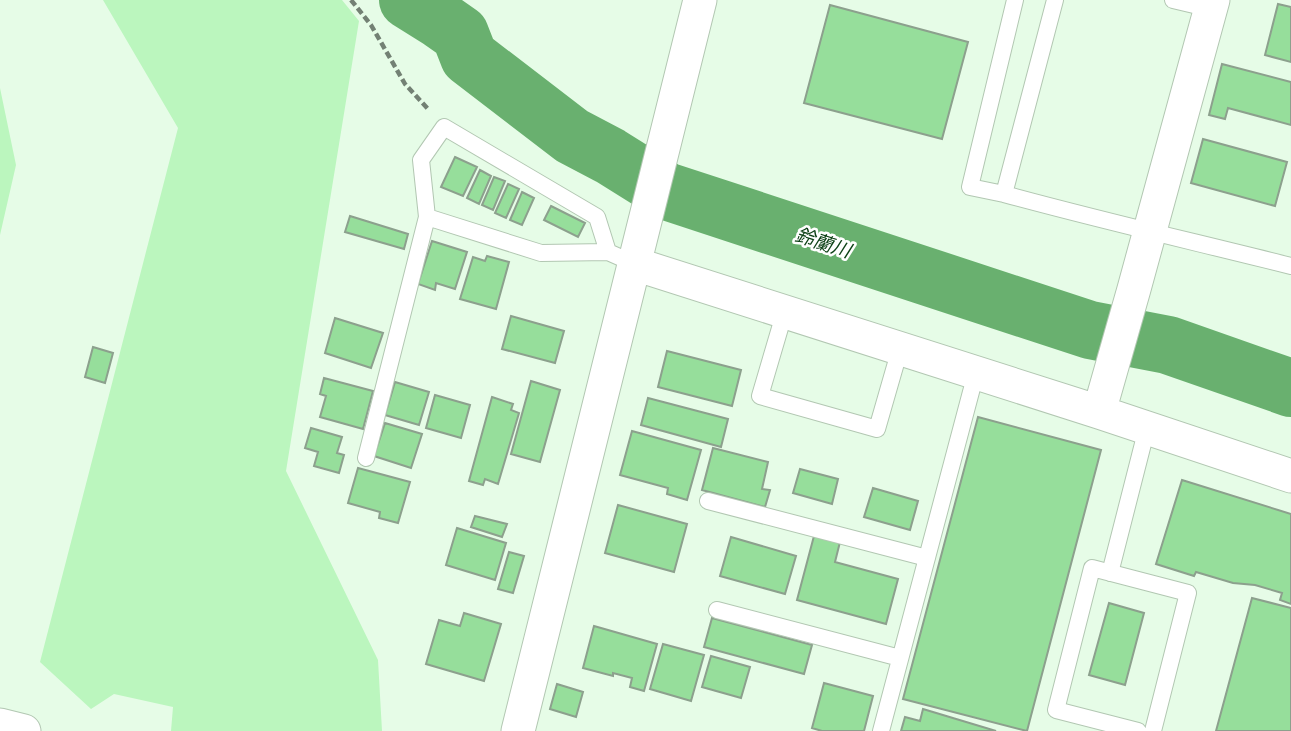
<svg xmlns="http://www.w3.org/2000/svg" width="1291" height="731" font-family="'Work Sans','Noto Sans JP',sans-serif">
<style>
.green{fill:#bbf6be}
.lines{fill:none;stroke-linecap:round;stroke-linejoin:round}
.river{stroke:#69b06f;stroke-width:58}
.building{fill:#96de9b;stroke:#8ca08d;stroke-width:2}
.service-casing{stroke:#b2c7b2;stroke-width:18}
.minor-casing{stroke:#b2c7b2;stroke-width:35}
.path{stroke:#738174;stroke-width:4.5;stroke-dasharray:7 3.5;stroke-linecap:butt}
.service{stroke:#fff;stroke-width:16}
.minor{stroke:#fff;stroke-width:33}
.labels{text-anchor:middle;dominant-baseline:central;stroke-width:5;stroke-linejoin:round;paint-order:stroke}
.water-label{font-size:19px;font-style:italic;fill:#0e4217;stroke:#fff}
</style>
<rect width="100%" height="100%" fill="#e6fce7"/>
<path class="green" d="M 103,0 L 342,0 L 359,21 L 286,471 L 378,660 L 382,731 L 171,731 L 173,707 L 114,694 L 91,709 L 40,662 L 178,128 Z
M 0,88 L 16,165 L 0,235 Z"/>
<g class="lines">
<path class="river" d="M 408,0 L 440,20 L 460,34 L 469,57 L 572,136 L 610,156 L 666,191 L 1090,330 L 1168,345 L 1291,388"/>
</g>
<path class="building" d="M 1278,4 L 1291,7 L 1291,62 L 1265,55 Z
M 830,5 L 968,42 L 942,139 L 804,103 Z
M 1222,64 L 1291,82 L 1291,125 L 1228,108 L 1225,119 L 1209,115 Z
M 1203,139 L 1287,162 L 1275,206 L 1191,183 Z
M 455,157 L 477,167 L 463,196 L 441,187 Z
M 480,170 L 491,176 L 479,204 L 467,198 Z
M 494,177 L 505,181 L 493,210 L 482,205 Z
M 508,184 L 519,189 L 506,218 L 495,213 Z
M 522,192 L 534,198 L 522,225 L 510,220 Z
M 551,206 L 585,223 L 578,237 L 544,220 Z
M 350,216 L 408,234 L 404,249 L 345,232 Z
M 432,241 L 467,252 L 455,289 L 436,283 L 435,290 L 418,284 Z
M 487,256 L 509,262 L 496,309 L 460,299 L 473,257 L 485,261 Z
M 511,316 L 564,331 L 555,363 L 502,349 Z
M 335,318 L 383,333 L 371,368 L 325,353 Z
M 93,347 L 113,353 L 105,383 L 85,377 Z
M 667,351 L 741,370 L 732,406 L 658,387 Z
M 324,378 L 373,391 L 363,429 L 320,417 L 326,396 L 320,394 Z
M 531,381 L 560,390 L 540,462 L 511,454 Z
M 395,382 L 429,392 L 419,425 L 385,415 Z
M 435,395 L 470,405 L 461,438 L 426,428 Z
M 492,397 L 513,404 L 511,410 L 519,413 L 498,484 L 485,479 L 483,485 L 469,481 Z
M 648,398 L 728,419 L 721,447 L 641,425 Z
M 978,417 L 1101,450 L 1027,731 L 903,699 Z
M 385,423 L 422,434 L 411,468 L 374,456 Z
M 311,428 L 342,437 L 337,453 L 344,455 L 339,473 L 314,466 L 318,452 L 305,448 Z
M 632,431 L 701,450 L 687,500 L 667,494 L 668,488 L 620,475 Z
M 713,448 L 768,462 L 762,489 L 770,490 L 765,507 L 702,490 Z
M 358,468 L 410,482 L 398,523 L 379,518 L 380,512 L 348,503 Z
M 800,469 L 838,479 L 832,504 L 793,493 Z
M 1182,480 L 1291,514 L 1291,604 L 1280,600 L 1282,593 L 1255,585 L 1233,583 L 1196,572 L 1194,576 L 1156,564 Z
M 873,488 L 918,501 L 910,530 L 864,517 Z
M 618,505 L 687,524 L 674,572 L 605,553 Z
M 475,516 L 507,524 L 502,537 L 471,527 Z
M 457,528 L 506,543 L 495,580 L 446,565 Z
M 814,536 L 840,542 L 835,562 L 898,579 L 886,624 L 797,600 Z
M 731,537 L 796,556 L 785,594 L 720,576 Z
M 509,552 L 524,556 L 513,593 L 498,589 Z
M 1252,598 L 1291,608 L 1291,731 L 1216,731 Z
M 1109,603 L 1144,613 L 1125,685 L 1089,675 Z
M 464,613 L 501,624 L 484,681 L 426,664 L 439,620 L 460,626 Z
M 712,618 L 812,645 L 804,674 L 704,647 Z
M 594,626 L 657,644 L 644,691 L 630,687 L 632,678 L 613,673 L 613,676 L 583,668 Z
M 663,644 L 704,655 L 691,701 L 650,689 Z
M 711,656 L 750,667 L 741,698 L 702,687 Z
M 824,683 L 873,696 L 864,731 L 822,731 L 812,728 Z
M 557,684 L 583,692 L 576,717 L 550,709 Z
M 923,709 L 996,731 L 901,731 L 905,717 L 920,721 Z"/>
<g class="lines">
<g class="service-casing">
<path id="service" d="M 1055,0 L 1004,194 C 1099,220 1195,242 1291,266
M 1173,0 L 1211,9
M 1004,194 L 970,187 L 1015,0
M 427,217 L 421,160 L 444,127 L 597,217 L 608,252
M 785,311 L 760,396 L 877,429 L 900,349
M 366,458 L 427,217 L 541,253 L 608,252 L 635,264
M 708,501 L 927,558
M 1110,573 L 1147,428
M 717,610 L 900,658
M 881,731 L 976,373
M 1138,731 L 1056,710 L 1092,568 L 1188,593 L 1153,731"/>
</g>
<g class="minor-casing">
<path id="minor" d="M 635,264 L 1099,412 L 1291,476
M 1099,412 L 1134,289 L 1213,0
M 0,725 L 24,731
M 518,731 L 700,0"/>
</g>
<path class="path" d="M 351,0 L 371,25 L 405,84 L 429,110"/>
<use href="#service" class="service"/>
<use href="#minor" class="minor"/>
</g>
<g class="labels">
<g class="water-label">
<text transform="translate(823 243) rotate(18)">鈴蘭川</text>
</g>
</g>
</svg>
